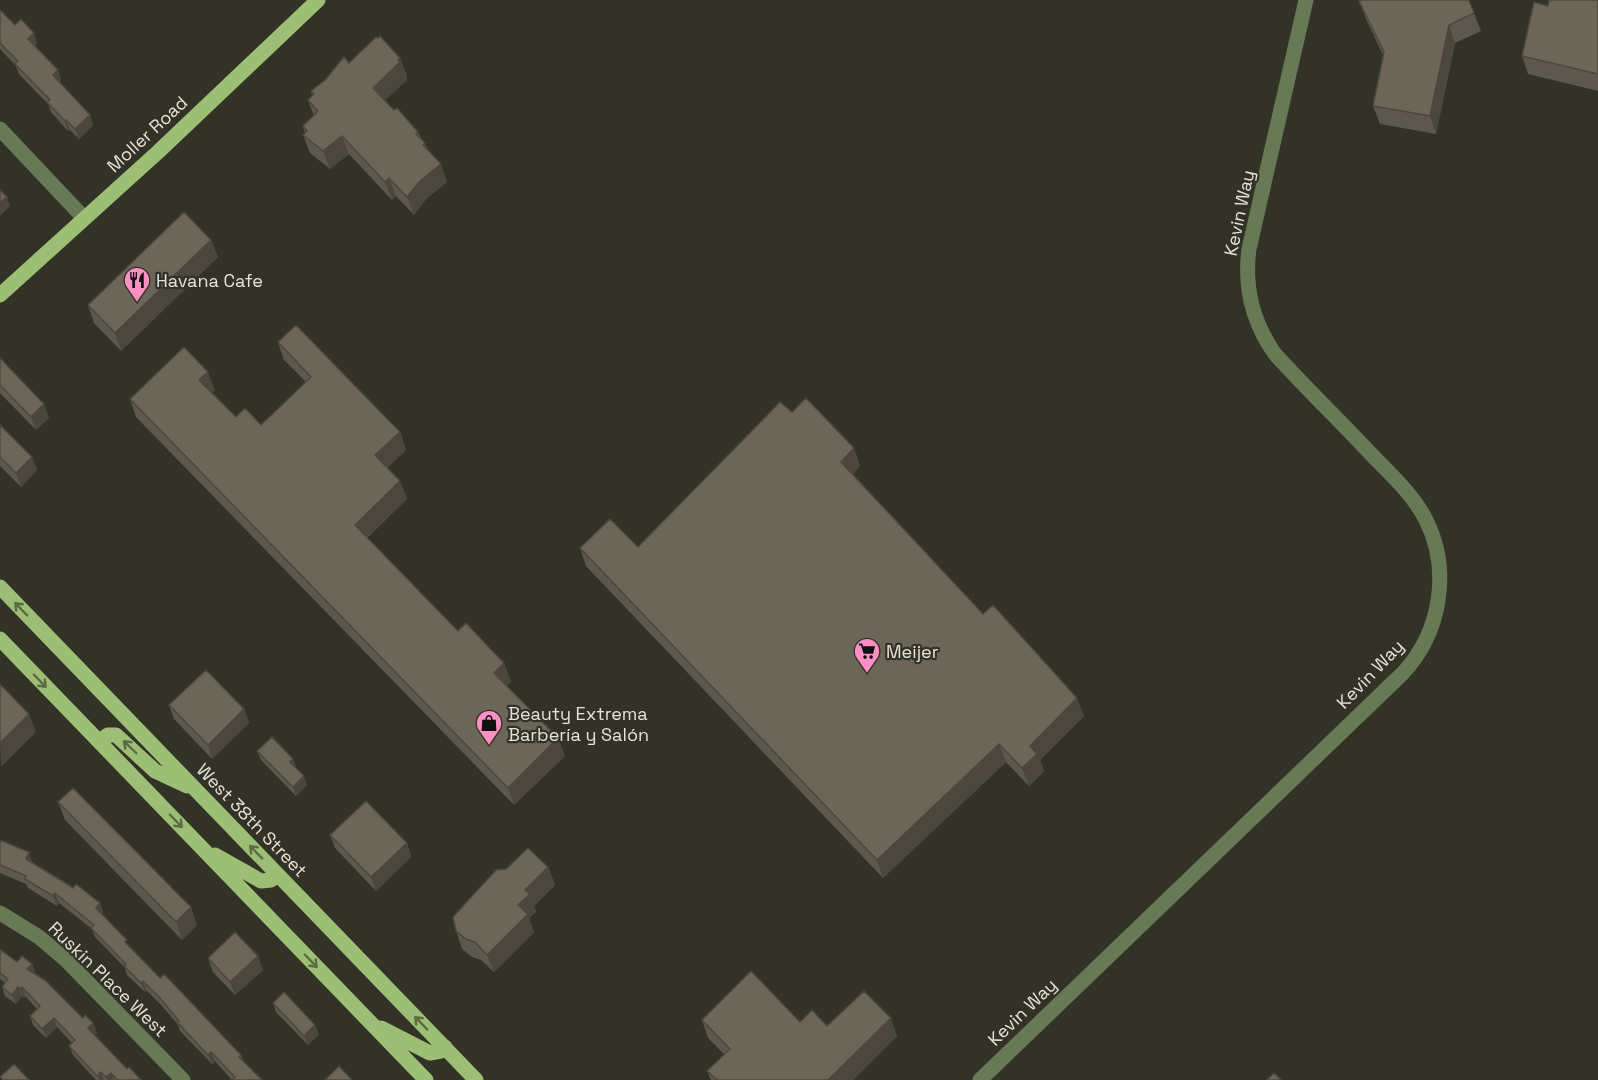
<svg xmlns="http://www.w3.org/2000/svg" width="1598" height="1080" font-family="'Space Grotesk',sans-serif">
<style>
.lines{fill:none;stroke-linecap:round;stroke-linejoin:round}
.minor{stroke:#677955;stroke-width:15}
.major{stroke:#9cbf75;stroke-width:15}
.wall{fill:#5d584d}
.shaded-wall{fill:#4c473e}
.building{fill:#6c6659;stroke:#4c473e;stroke-width:1.5}
.oneway{stroke:#5c6a46}
.labels{text-anchor:middle;dominant-baseline:central;stroke-width:4.5;stroke-linejoin:round;paint-order:stroke}
.street-label{font-size:18px;fill:#e3e3db;stroke:#323226}
.poi-label{font-size:18px;fill:#e3e3db;stroke:#323226;text-anchor:start}
</style>
<rect width="100%" height="100%" fill="#323226"/>
<g class="lines">
<path class="minor" d="M 0,129 L 84,218
M 0,913 L 39,937 L 66,960 L 183,1080
M 980,1080 L 1403,673 C 1441,632 1451,570 1426,520 C 1413,494 1390,474 1370,453 C 1339,420 1306,388 1275,354 C 1253,323 1244,287 1249,249 L 1306,0"/>
<path class="major" d="M 0,295 L 158,152 L 318,0
M 0,587 L 476,1080
M 0,639 L 426,1080
M 99,741 L 108,735 L 116,735 L 155,771 L 187,786
M 215,855 L 261,881 L 271,880 L 278,875
M 381,1028 L 430,1053 L 441,1051 L 445,1047"/>
</g>
<path class="wall" d="M 1598,0 L 1598,91 L 1528,74 L 1522,56 L 1548,6 Z
M 1359,1 L 1474,13 L 1481,31 L 1455,43 L 1436,134 L 1380,124 L 1373,106 L 1383,55 L 1366,19 Z
M 0,10 L 15,25 L 37,43 L 35,46 L 58,70 L 61,80 L 59,82 L 90,115 L 93,125 L 79,139 L 70,130 L 68,131 L 51,112 L 48,104 L 19,74 L 16,66 L 0,49 Z
M 400,58 L 407,76 L 406,77 L 407,80 L 385,100 L 394,110 L 418,132 L 421,138 L 447,182 L 426,199 L 414,215 L 396,196 L 392,200 L 349,154 L 330,169 L 310,153 L 303,135 L 305,133 L 303,126 L 314,116 L 308,100 L 312,96 L 311,91 L 349,63 Z
M 211,240 L 218,257 L 121,351 L 94,323 L 88,305 Z
M 278,342 L 400,432 L 406,450 L 387,468 L 400,481 L 407,499 L 367,538 L 458,631 L 511,681 L 507,685 L 565,756 L 514,805 L 136,417 L 130,399 L 215,390 L 212,392 L 236,417 L 261,425 L 306,382 L 284,360 Z
M 0,358 L 49,418 L 36,430 L 0,393 Z
M 792,412 L 854,448 L 860,466 L 853,474 L 983,614 L 1084,716 L 1040,760 L 1044,771 L 1029,786 L 1006,762 L 883,878 L 586,566 L 580,548 L 638,547 Z
M 0,425 L 32,457 L 37,470 L 21,487 L 0,466 Z
M 169,705 L 244,709 L 249,723 L 212,759 L 174,719 Z
M 257,751 L 293,759 L 296,768 L 307,785 L 296,796 L 261,760 Z
M 58,802 L 197,925 L 182,940 L 65,820 Z
M 330,835 L 407,843 L 411,857 L 376,891 L 335,848 Z
M 0,840 L 32,861 L 32,862 L 100,903 L 103,912 L 102,914 L 129,946 L 160,978 L 241,1055 L 243,1061 L 262,1080 L 232,1080 L 215,1061 L 212,1064 L 180,1031 L 178,1025 L 163,1007 L 146,990 L 145,992 L 127,975 L 125,968 L 95,937 L 92,929 L 59,903 L 57,906 L 28,888 L 26,884 L 0,873 Z
M 548,867 L 555,885 L 534,906 L 536,912 L 529,918 L 534,932 L 494,972 L 481,960 L 472,957 L 462,949 L 456,931 Z
M 0,949 L 17,962 L 32,964 L 35,973 L 34,974 L 83,1018 L 93,1023 L 97,1033 L 94,1035 L 127,1069 L 141,1080 L 96,1080 L 73,1055 L 69,1046 L 72,1043 L 57,1027 L 46,1038 L 33,1025 L 30,1016 L 37,1009 L 25,996 L 24,998 L 22,996 L 16,1004 L 5,996 L 2,987 L 5,983 L 0,979 Z
M 208,958 L 263,970 L 235,995 L 213,972 Z
M 273,1003 L 319,1034 L 308,1045 L 276,1012 Z
M 702,1020 L 800,1022 L 897,1036 L 853,1080 L 711,1080 L 707,1071 L 724,1054 L 708,1038 Z"/>
<path class="shaded-wall" d="M 1449,25 L 1455,43 L 1436,134 L 1430,116 Z
M 34,33 L 37,43 L 31,49 L 28,39 Z
M 400,58 L 407,76 L 406,77 L 407,80 L 379,106 L 373,88 Z
M 58,70 L 61,80 L 56,85 L 53,75 Z
M 90,115 L 93,125 L 79,139 L 75,129 Z
M 66,120 L 70,130 L 68,131 L 65,121 Z
M 342,136 L 349,154 L 330,169 L 323,151 Z
M 441,164 L 447,182 L 426,199 L 414,215 L 407,197 L 420,181 Z
M 389,178 L 396,196 L 392,200 L 385,182 Z
M 7,197 L 10,206 L 0,216 L 0,203 Z
M 211,240 L 218,257 L 121,351 L 115,333 Z
M 208,372 L 215,390 L 206,398 L 199,380 Z
M 44,404 L 49,418 L 36,430 L 31,417 Z
M 400,432 L 406,450 L 382,473 L 375,455 Z
M 854,448 L 860,466 L 848,480 L 841,462 Z
M 32,457 L 37,470 L 21,487 L 16,473 Z
M 400,481 L 407,499 L 361,543 L 355,525 Z
M 504,663 L 511,681 L 501,691 L 494,673 Z
M 1077,698 L 1084,716 L 1040,760 L 1044,771 L 1029,786 L 1022,768 L 1030,746 Z
M 244,709 L 249,723 L 212,759 L 208,745 Z
M 29,714 L 36,732 L 1,767 L 0,743 Z
M 558,738 L 565,756 L 514,805 L 508,788 Z
M 999,744 L 1006,762 L 883,878 L 877,860 Z
M 293,759 L 296,768 L 293,771 L 290,762 Z
M 304,776 L 307,785 L 296,796 L 293,787 Z
M 407,843 L 411,857 L 376,891 L 371,877 Z
M 29,852 L 32,861 L 29,868 L 26,859 Z
M 548,867 L 555,885 L 534,906 L 536,912 L 529,918 L 534,932 L 494,972 L 487,955 L 525,890 Z
M 55,893 L 59,903 L 57,906 L 53,896 Z
M 100,903 L 103,912 L 100,917 L 96,908 Z
M 191,907 L 197,925 L 182,940 L 176,922 Z
M 258,956 L 263,970 L 235,995 L 230,982 Z
M 32,964 L 35,973 L 31,978 L 27,969 Z
M 143,981 L 146,990 L 145,992 L 141,983 Z
M 18,987 L 22,996 L 16,1004 L 12,995 Z
M 22,987 L 25,996 L 24,998 L 20,989 Z
M 54,1018 L 57,1027 L 46,1038 L 42,1029 Z
M 891,1018 L 897,1036 L 853,1080 L 828,1080 Z
M 93,1023 L 97,1033 L 92,1037 L 88,1028 Z
M 315,1025 L 319,1034 L 308,1045 L 304,1036 Z
M 211,1052 L 215,1061 L 212,1064 L 208,1055 Z
M 101,1072 L 104,1080 L 99,1080 L 97,1076 Z
M 111,1073 L 113,1080 L 107,1080 L 106,1077 Z"/>
<path class="building" d="M 1361,0 L 1469,0 L 1474,13 L 1449,25 L 1430,116 L 1373,106 L 1384,52 L 1359,1 Z
M 1549,0 L 1598,0 L 1598,74 L 1522,56 L 1534,2 L 1548,6 Z
M 0,10 L 15,25 L 21,19 L 34,33 L 28,39 L 58,70 L 53,75 L 90,115 L 75,129 L 66,120 L 65,121 L 47,102 L 50,100 L 15,64 L 18,61 L 0,43 Z
M 380,36 L 400,58 L 398,60 L 400,62 L 373,88 L 394,110 L 397,108 L 418,132 L 416,134 L 425,143 L 423,145 L 441,164 L 420,181 L 407,197 L 389,178 L 385,182 L 342,136 L 323,151 L 303,135 L 307,131 L 303,126 L 318,111 L 308,100 L 314,94 L 311,91 L 325,80 L 344,57 L 349,63 L 376,37 L 378,38 Z
M 0,190 L 7,197 L 0,203 Z
M 184,212 L 211,240 L 115,333 L 88,305 Z
M 296,325 L 400,432 L 375,455 L 400,481 L 355,525 L 458,631 L 466,623 L 504,663 L 494,673 L 558,738 L 508,788 L 130,399 L 184,347 L 208,372 L 199,380 L 236,417 L 245,408 L 261,425 L 311,377 L 278,342 Z
M 0,358 L 44,404 L 31,417 L 0,385 Z
M 806,398 L 854,448 L 841,462 L 983,614 L 993,605 L 1077,698 L 1030,746 L 1037,754 L 1022,768 L 999,744 L 877,860 L 580,548 L 610,519 L 638,547 L 780,402 L 792,412 Z
M 0,425 L 32,457 L 16,473 L 0,457 Z
M 206,670 L 244,709 L 208,745 L 169,705 Z
M 0,684 L 29,714 L 0,743 Z
M 272,737 L 293,759 L 290,762 L 304,776 L 293,787 L 257,751 Z
M 73,788 L 191,907 L 176,922 L 58,802 Z
M 366,801 L 407,843 L 371,877 L 330,835 Z
M 0,840 L 29,852 L 26,859 L 73,888 L 76,884 L 100,903 L 96,908 L 127,940 L 125,942 L 160,978 L 164,974 L 241,1055 L 239,1057 L 262,1080 L 234,1080 L 233,1079 L 235,1077 L 211,1052 L 208,1055 L 177,1022 L 179,1021 L 160,998 L 143,981 L 141,983 L 124,966 L 126,964 L 91,928 L 94,925 L 55,893 L 53,896 L 25,879 L 26,876 L 0,865 Z
M 528,848 L 548,867 L 525,890 L 530,894 L 518,905 L 528,914 L 487,955 L 475,942 L 466,939 L 456,931 L 453,917 L 496,870 L 506,869 Z
M 235,932 L 258,956 L 230,982 L 208,958 Z
M 0,949 L 17,962 L 22,956 L 32,964 L 27,969 L 46,981 L 83,1018 L 85,1015 L 93,1023 L 88,1028 L 127,1069 L 129,1067 L 141,1080 L 117,1080 L 111,1073 L 106,1077 L 101,1072 L 97,1076 L 69,1046 L 75,1040 L 54,1018 L 42,1029 L 30,1016 L 40,1006 L 22,987 L 20,989 L 18,987 L 12,995 L 2,987 L 8,979 L 0,973 Z
M 751,971 L 800,1022 L 812,1010 L 827,1026 L 864,991 L 891,1018 L 828,1080 L 717,1080 L 707,1071 L 730,1049 L 702,1020 Z
M 284,992 L 315,1025 L 304,1036 L 273,1003 Z
M 14,1064 L 29,1080 L 3,1080 L 0,1077 Z
M 339,1066 L 352,1080 L 325,1080 Z
M 1274,1073 L 1281,1080 L 1267,1080 Z"/>
<defs><path id="oneway-shaft" d="M-6 0H5M1.5-3L5.5 0L1.5 3" fill="none" stroke-width="1.6" stroke-linecap="round" stroke-linejoin="round" transform="scale(1.5)"/></defs>
<g class="oneway">
<use href="#oneway-shaft" transform="translate(21 609) rotate(-134)"/>
<use href="#oneway-shaft" transform="translate(40 681) rotate(46)"/>
<use href="#oneway-shaft" transform="translate(130 747) rotate(-136)"/>
<use href="#oneway-shaft" transform="translate(176 821) rotate(46)"/>
<use href="#oneway-shaft" transform="translate(256 852) rotate(-134)"/>
<use href="#oneway-shaft" transform="translate(311 961) rotate(46)"/>
<use href="#oneway-shaft" transform="translate(421 1023) rotate(-134)"/>
</g>
<defs>
<g id="restaurant-pin" transform="scale(1.35)"><path d="M0 17L-7.5 6A9.5 9.5 0 1 1 7.5 6Z" fill="#fc8fc3" stroke="#323226"/><path d="M-5-6h1v4h1v-4h1v4h1v-4h1v5L-1.5 .5V6h-2V.5L-5-1ZM5-6V6H3V1.5H1.5Q1.5-4 5-6Z" fill="#111"/></g>
<g id="supermarket-pin" transform="scale(1.35)"><path d="M0 17L-7.5 6A9.5 9.5 0 1 1 7.5 6Z" fill="#fc8fc3" stroke="#323226"/><path d="M-6-5.5h2.5l.6 2H6L4.5 2H-2.5L-4.4-4H-6ZM-1.5 3.2a1.3 1.3 0 1 0 .1 0ZM3 3.2a1.3 1.3 0 1 0 .1 0Z" fill="#111"/></g>
<g id="shop-pin" transform="scale(1.35)"><path d="M0 17L-7.5 6A9.5 9.5 0 1 1 7.5 6Z" fill="#fc8fc3" stroke="#323226"/><path d="M-5-2.5h2.3a2.7 3.5 0 0 1 5.4 0H5L5.5 6h-11ZM-1.5-2.5h3a1.5 2.3 0 0 0-3 0Z" fill="#111"/></g>
</defs>
<g fill-rule="evenodd">
<use href="#restaurant-pin" x="137" y="280"/>
<use href="#supermarket-pin" x="867" y="651"/>
<use href="#shop-pin" x="489" y="723"/>
</g>
<g class="labels">
<g class="street-label">
<text transform="translate(147 134) rotate(-43)">Moller Road</text>
<text transform="translate(1239 213) rotate(-78)">Kevin Way</text>
<text transform="translate(1370 674) rotate(-46)">Kevin Way</text>
<text transform="translate(252 820) rotate(46)">West 38th Street</text>
<text transform="translate(108 979) rotate(44)">Ruskin Place West</text>
<text transform="translate(1022 1012) rotate(-44)">Kevin Way</text>
</g>
<g class="poi-label">
<text x="156" y="280">Havana Cafe</text>
<text x="886" y="651">Meijer</text>
<text x="508" y="713">Beauty Extrema<tspan x="508" dy="21">Barbería y Salón</tspan></text>
</g>
</g>
</svg>
